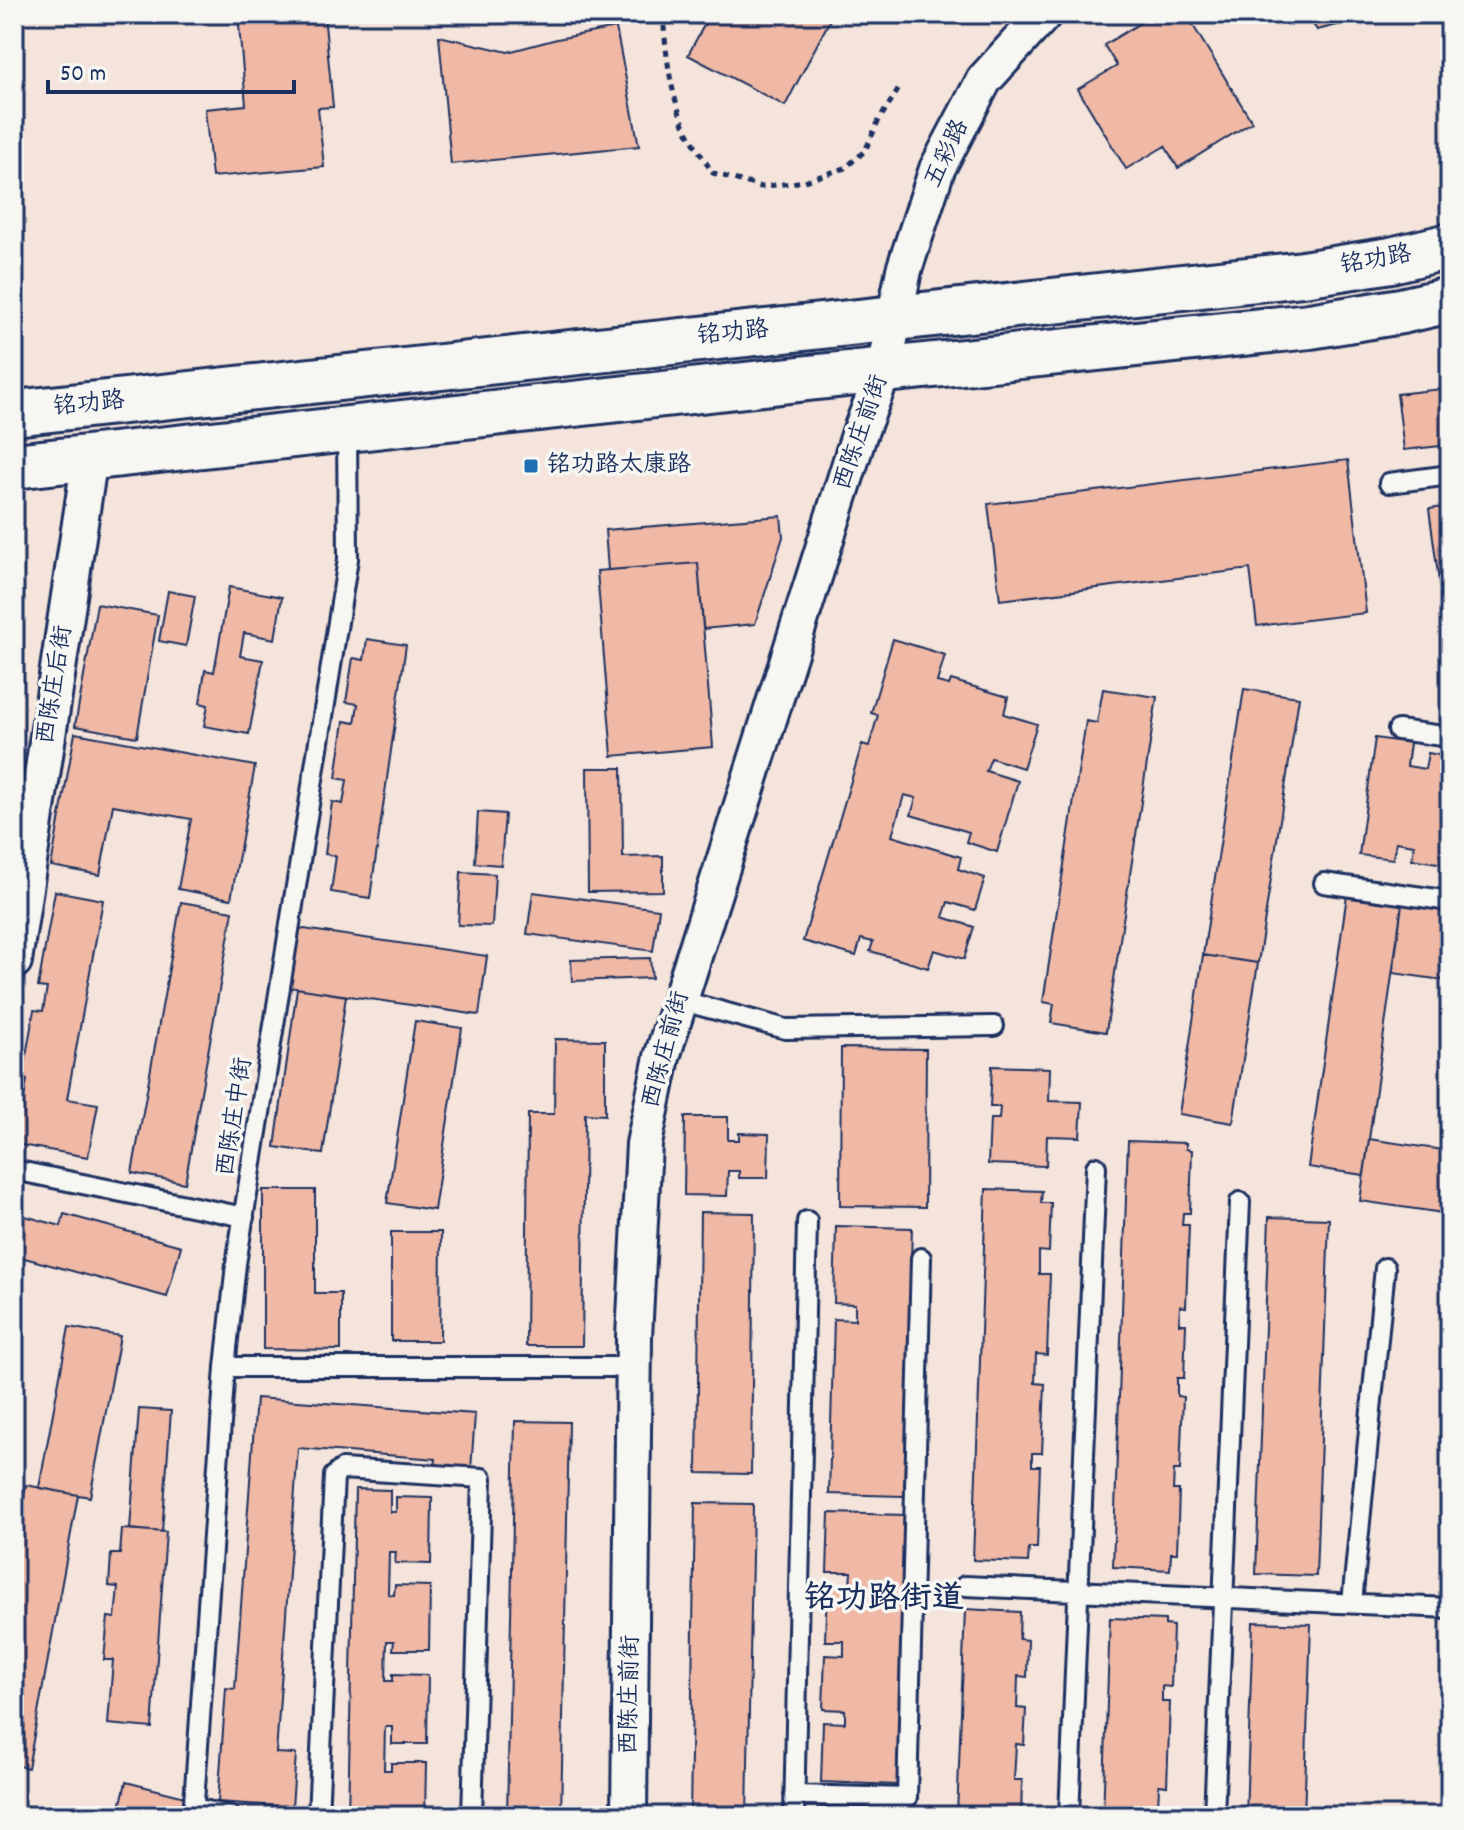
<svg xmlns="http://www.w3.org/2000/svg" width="1464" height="1830" font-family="Dekko,'LXGW WenKai TC',sans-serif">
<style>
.building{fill:#f0b9a5;stroke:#1b2f5e;stroke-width:2}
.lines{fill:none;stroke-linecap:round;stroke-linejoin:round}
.service-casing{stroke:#1b2f5e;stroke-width:24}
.minor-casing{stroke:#1b2f5e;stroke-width:40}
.secondary-casing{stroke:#1b2f5e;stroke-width:50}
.path{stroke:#1b2f5e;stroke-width:5;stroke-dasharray:6 6;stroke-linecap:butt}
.service{stroke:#f6f6f2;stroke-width:18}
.minor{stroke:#f6f6f2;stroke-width:34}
.secondary{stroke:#f6f6f2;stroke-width:44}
.poi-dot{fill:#1f6fb2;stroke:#f6f6f2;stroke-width:3}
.labels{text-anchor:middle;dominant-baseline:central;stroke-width:7;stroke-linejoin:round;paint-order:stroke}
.street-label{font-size:24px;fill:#1b2f5e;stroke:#f6f6f2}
.poi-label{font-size:24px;fill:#1b2f5e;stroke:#f6f6f2;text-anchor:start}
.district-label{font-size:32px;font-weight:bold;fill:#1b2f5e;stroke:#f6f6f2}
</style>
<rect width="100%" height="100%" fill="#f4e4db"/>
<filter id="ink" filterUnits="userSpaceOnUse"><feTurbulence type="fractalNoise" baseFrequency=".0125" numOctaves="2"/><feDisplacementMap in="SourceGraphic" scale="16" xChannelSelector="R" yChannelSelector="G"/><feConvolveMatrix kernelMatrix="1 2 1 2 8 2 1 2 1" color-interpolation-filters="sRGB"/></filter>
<g filter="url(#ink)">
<path class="building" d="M 238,14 L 324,14 L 333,107 L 318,108 L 324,167 L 212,177 L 205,109 L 246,105 Z
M 710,14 L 833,14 L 785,106 L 688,55 Z
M 1155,14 L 1186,14 L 1252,122 L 1178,168 L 1165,146 L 1126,169 L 1078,89 L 1117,66 L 1104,45 Z
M 1306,14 L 1381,14 L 1317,30 Z
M 616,28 L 639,146 L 451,164 L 439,36 L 508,52 L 557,39 Z
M 1450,388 L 1450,445 L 1404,450 L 1397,394 Z
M 1348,460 L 1366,613 L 1257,626 L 1250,569 L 1000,600 L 988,504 Z
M 1450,506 L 1450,587 L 1440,589 L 1429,509 Z
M 781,516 L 783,537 L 755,624 L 703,629 L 698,563 L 608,570 L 605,530 Z
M 698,563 L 713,747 L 612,756 L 597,571 Z
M 14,579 L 22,597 L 19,657 L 14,658 Z
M 229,587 L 282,597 L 275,639 L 244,633 L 240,656 L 263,660 L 249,734 L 204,726 L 208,705 L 200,703 L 205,670 L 214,672 Z
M 168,591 L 195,596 L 186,646 L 159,641 Z
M 97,604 L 158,615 L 137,737 L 75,726 Z
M 367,639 L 406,645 L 370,898 L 331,892 L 336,856 L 325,854 L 332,802 L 343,804 L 347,780 L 336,778 L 344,721 L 355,723 L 358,704 L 346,702 L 353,658 L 364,660 Z
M 893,639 L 945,655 L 937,682 L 949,685 L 951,680 L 1008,697 L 1004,714 L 1037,724 L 1023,768 L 991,758 L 986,771 L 1018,781 L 997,852 L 966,842 L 969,832 L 911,815 L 916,798 L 904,795 L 892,836 L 961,857 L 958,869 L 985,878 L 975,910 L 948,902 L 943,917 L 974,927 L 964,959 L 934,950 L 928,968 L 870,951 L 873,942 L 861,939 L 856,956 L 803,941 L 862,744 L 869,746 L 878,715 L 871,713 Z
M 1103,689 L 1157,697 L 1106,1032 L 1051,1023 L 1054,1004 L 1043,1002 L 1086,721 L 1097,723 Z
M 1244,689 L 1299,697 L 1258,963 L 1203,955 Z
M 75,733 L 255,766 L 231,899 L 178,889 L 191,819 L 113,805 L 100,875 L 51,866 Z
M 1375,738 L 1410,743 L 1407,766 L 1425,769 L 1428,753 L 1450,757 L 1450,865 L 1412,859 L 1414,845 L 1396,842 L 1393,859 L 1359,855 Z
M 587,768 L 622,768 L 623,857 L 663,856 L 663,891 L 588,892 Z
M 478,812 L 505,814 L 501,865 L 475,863 Z
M 461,872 L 495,874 L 492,926 L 458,925 Z
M 55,891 L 103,900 L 67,1099 L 98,1104 L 88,1157 L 15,1144 L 27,1080 L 22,1079 L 34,1010 L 43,1011 L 47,988 L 38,987 Z
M 533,892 L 659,909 L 653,951 L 527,934 Z
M 1347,895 L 1402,904 L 1364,1175 L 1308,1167 Z
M 181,902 L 233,911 L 185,1183 L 132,1173 Z
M 1402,904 L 1450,910 L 1450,981 L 1393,973 Z
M 297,928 L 487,956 L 479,1015 L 288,987 Z
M 1203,955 L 1258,963 L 1233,1123 L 1179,1114 Z
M 650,958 L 652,978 L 572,981 L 571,960 Z
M 297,988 L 346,996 L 323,1154 L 275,1147 Z
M 415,1021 L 462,1028 L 434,1210 L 387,1203 Z
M 555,1039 L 605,1040 L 605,1115 L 585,1114 L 582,1346 L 526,1346 L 528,1114 L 554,1114 Z
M 841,1048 L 926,1049 L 925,1207 L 840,1206 Z
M 992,1066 L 1050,1068 L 1049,1101 L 1082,1102 L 1080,1137 L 1047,1136 L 1046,1166 L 988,1164 L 990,1119 L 999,1119 L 1000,1107 L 990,1107 Z
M 685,1117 L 728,1117 L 728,1140 L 739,1140 L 739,1133 L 769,1134 L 768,1178 L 739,1178 L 739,1171 L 728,1171 L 727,1196 L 684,1195 Z
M 1369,1139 L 1450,1151 L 1450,1214 L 1360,1201 Z
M 1128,1141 L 1186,1143 L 1186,1149 L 1192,1150 L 1190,1213 L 1183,1213 L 1182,1225 L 1189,1225 L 1186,1307 L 1180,1306 L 1179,1324 L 1186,1324 L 1184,1378 L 1177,1378 L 1177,1396 L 1183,1397 L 1180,1470 L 1174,1470 L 1173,1490 L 1179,1490 L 1177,1553 L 1171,1553 L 1170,1570 L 1113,1567 Z
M 986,1189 L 1042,1191 L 1041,1203 L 1051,1203 L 1049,1252 L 1039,1251 L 1039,1274 L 1050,1274 L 1047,1355 L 1036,1354 L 1035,1383 L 1045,1384 L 1042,1453 L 1032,1453 L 1032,1466 L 1040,1466 L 1037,1548 L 1029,1548 L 1028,1562 L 973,1560 Z
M 263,1190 L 315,1190 L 315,1293 L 341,1293 L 341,1350 L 263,1349 Z
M 700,1212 L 754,1213 L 751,1474 L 697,1473 Z
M 14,1213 L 61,1226 L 64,1214 L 181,1246 L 167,1297 L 21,1257 L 14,1284 Z
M 1269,1217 L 1329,1219 L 1316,1576 L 1256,1574 Z
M 836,1226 L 912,1228 L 904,1496 L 829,1494 L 834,1319 L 855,1320 L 855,1304 L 834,1303 Z
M 391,1232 L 441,1232 L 440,1341 L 391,1341 Z
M 69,1327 L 120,1336 L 90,1497 L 39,1488 Z
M 256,1398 L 475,1414 L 471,1470 L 435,1467 L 436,1459 L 298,1448 L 276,1753 L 296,1754 L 292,1807 L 218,1802 L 226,1688 L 235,1689 Z
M 139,1409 L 171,1411 L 162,1532 L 130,1529 Z
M 515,1421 L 569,1422 L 561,1816 L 507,1816 Z
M 26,1485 L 78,1495 L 28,1768 L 14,1765 L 14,1549 Z
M 355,1489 L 390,1490 L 390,1512 L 396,1512 L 396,1497 L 432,1498 L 431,1564 L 395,1563 L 396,1552 L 389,1552 L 388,1594 L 394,1595 L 395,1585 L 430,1586 L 429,1650 L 393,1650 L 394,1641 L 387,1641 L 386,1681 L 393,1681 L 393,1674 L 428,1675 L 427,1744 L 392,1744 L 392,1727 L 385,1727 L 384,1770 L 391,1770 L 391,1763 L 426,1763 L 425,1816 L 390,1816 L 390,1812 L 383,1812 L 383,1816 L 348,1816 Z
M 695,1503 L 753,1504 L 747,1816 L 690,1816 Z
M 829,1513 L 905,1515 L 897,1785 L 821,1782 L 823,1722 L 845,1723 L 845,1710 L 823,1709 L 825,1655 L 844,1656 L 844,1641 L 825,1641 L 827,1585 L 850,1586 L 851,1572 L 827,1572 Z
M 122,1529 L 166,1532 L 152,1728 L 108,1724 L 113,1660 L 104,1660 L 108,1617 L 115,1618 L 118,1587 L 109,1586 L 111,1554 L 120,1554 Z
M 965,1609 L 1020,1612 L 1019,1639 L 1028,1640 L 1027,1677 L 1018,1676 L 1017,1708 L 1026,1709 L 1024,1745 L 1016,1744 L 1014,1780 L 1022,1780 L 1021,1816 L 957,1816 Z
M 1110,1618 L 1165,1620 L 1165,1625 L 1173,1626 L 1171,1687 L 1162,1686 L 1162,1702 L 1170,1702 L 1167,1786 L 1159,1785 L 1158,1809 L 1166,1809 L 1166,1816 L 1103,1816 Z
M 1253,1622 L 1311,1624 L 1304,1816 L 1246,1816 Z
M 126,1782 L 185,1797 L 181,1816 L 118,1816 Z
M 14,1807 L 52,1816 L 14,1816 Z
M 822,1809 L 888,1811 L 888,1816 L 822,1816 Z"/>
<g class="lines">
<g class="service-casing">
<path id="service" d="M 1389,483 L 1450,475
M 1398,730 L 1450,737
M 1324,883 L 1450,901
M 679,1000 L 786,1029 L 994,1026
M 14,1170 L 244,1217
M 225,1367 L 634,1367
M 965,1586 L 1450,1608
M 1352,1603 L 1385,1268
M 794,1795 L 907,1798 L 921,1258
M 194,1808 L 230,1816
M 193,1816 L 225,1367 L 236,1264 L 348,559 L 347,429
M 318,1816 L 334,1476 L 342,1469 L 482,1478 L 472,1816
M 794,1816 L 807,1221
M 1069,1816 L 1096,1167
M 1214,1816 L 1240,1202"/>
</g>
<g class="minor-casing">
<path id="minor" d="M 14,961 L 90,457
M 629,1816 L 634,1337 L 644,1144 L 662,1057 L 859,435 L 884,370 L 904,270 L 937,169 L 984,80 L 1044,14"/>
</g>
<g class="secondary-casing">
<path id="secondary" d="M 14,413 L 1303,274 L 1391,260 L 1450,246
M 14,466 L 808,378 L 1310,326 L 1401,311 L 1450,300"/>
</g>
<path class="path" d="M 663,14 C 666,54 670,100 690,136 C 697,149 705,161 713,173 L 761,187 L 805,181 L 845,168 L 865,151 L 879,120 L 900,87"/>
<use href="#service" class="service"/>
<use href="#minor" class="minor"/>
<use href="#secondary" class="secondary"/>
</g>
</g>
<rect class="poi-dot" x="523" y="458" width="16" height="16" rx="4"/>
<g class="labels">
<g class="street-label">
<text transform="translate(948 154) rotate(-65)">五彩路</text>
<text transform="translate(1376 261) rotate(-10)">铭功路</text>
<text transform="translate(733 334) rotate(-6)">铭功路</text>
<text transform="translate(89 405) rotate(-6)">铭功路</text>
<text transform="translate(862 433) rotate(-71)">西陈庄前街</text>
<text transform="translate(56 685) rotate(-81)">西陈庄后街</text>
<text transform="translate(667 1050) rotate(-75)">西陈庄前街</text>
<text transform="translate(236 1117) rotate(-81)">西陈庄中街</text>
<text transform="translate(631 1695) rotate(-89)">西陈庄前街</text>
</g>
<g class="poi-label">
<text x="547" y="466">铭功路太康路</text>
</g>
<g class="district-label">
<text x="884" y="1601">铭功路街道</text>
</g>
</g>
<rect width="1464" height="1830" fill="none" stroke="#f6f6f2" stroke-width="48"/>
<rect x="24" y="24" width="1416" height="1782" fill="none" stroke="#1b2f5e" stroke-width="3" filter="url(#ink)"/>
<path d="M48 80v12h246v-12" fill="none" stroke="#1b2f5e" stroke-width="4"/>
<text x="60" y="80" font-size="24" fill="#1b2f5e" stroke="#f6f6f2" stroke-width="6" paint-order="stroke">50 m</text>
</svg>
